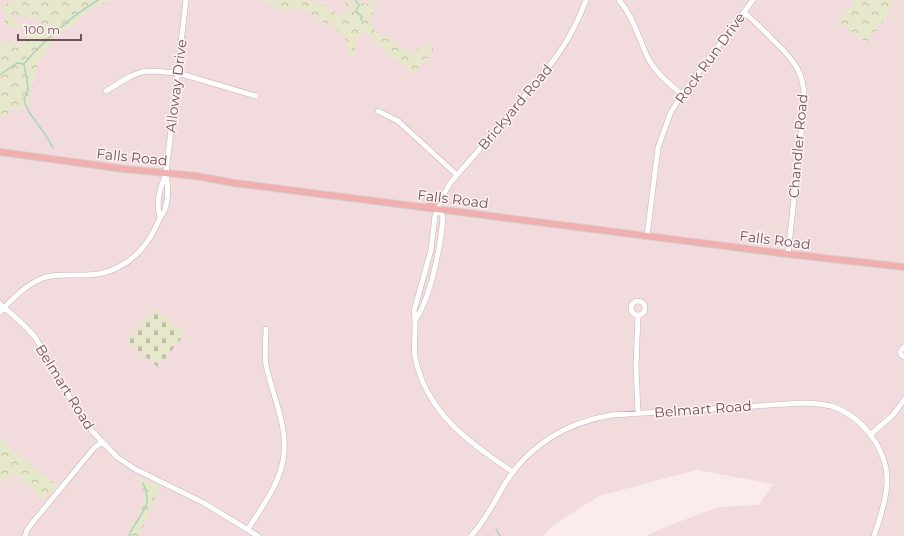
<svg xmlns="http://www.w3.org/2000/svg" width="904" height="536" font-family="Montserrat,sans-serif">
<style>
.residential{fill:#f1dbdd}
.forest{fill:url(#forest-crowns)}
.cemetery{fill:url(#cemetery-stones)}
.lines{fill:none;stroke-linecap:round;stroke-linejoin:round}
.stream{stroke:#aad3c1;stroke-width:1.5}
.minor-casing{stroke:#c9b0b4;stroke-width:6}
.major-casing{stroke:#d5cbce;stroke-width:8}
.minor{stroke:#fff;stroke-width:5}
.major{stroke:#f1afad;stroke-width:6}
.labels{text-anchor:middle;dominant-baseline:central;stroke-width:3;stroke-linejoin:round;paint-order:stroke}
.street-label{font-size:14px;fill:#73515a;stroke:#fdf3f3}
</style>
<defs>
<pattern id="forest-crowns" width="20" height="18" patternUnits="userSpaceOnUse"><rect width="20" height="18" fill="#e7e7cc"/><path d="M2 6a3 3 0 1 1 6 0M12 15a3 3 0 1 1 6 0" fill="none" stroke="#c0bea9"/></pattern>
<pattern id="cemetery-stones" width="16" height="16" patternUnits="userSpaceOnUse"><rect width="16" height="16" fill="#e7e7cc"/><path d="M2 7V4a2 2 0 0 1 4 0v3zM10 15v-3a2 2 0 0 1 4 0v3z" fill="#c0bea9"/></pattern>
</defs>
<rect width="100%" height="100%" fill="#fbecec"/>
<path class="residential" d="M 0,0 L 904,0 L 904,536 L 645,536 L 663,528 L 718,507 L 759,505 L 773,484 L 696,470 L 599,496 L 552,526 L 543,536 L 0,536 Z"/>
<path class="forest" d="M 14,0 L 114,0 L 95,7 L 79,20 L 60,34 L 38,63 L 28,104 L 24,110 L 14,109 L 0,119 L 0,43 L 2,44 L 23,43 L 28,33 L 33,34 L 41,23 L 39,20 L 29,19 L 27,17 L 13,14 L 17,24 L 23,24 L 22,27 L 8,28 L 4,21 L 7,15 L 0,8 Z
M 261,0 L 309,0 L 311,2 C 322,3 331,8 339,16 L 345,13 L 349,8 L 345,4 L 345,0 L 360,0 L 359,2 L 366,4 L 374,0 L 377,7 C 372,15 368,20 373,29 L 411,53 L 429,43 L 434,50 L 413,75 L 404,65 L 392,59 L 368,34 L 361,33 L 358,38 L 354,54 L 347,56 C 347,51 348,44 346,40 C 342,34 336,32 333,25 L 324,23 L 316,18 L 309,12 L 298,8 C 284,18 275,5 261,0 Z
M 856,0 L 893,0 L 888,16 L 866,43 L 839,22 Z
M 0,436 L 10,448 L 59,486 L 43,500 L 19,477 L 12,477 L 6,482 L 0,480 Z
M 134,477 L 160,486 L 158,493 L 139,536 L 128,536 L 132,522 L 138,518 L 145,501 L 141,485 Z"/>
<path class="cemetery" d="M 154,308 L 186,333 L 158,367 L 126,341 Z"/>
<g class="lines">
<path class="stream" d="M 355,0 L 359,5 L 356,11 L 362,17 L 361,20
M 0,75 L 17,63 L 24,64
M 53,148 C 49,141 45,133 39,126 C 33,117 25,109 24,98 C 32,89 25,75 24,64 C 42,42 73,15 98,0
M 496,529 L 500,536
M 129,536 C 133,524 144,515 147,502 C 148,496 145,488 143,483"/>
<g class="minor-casing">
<path id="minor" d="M 619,0 C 633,16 639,39 648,58 C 656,73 668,83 682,94
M 744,12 C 754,21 764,31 773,40 C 795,61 806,74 804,106 L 788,254
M 106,91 L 131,76 L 142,72 L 152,71 L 178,73 L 256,96
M 378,111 L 398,121 L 457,175
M 160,217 C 155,203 161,186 166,173 L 186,0
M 647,236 L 658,148 L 670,114 L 682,94 L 753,0
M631 308a7 7 0 1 1 14 0a7 7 0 1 1-14 0Z
M 0,304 L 24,325 L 35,337 L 82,419 L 91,430 L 117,457 L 135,469 L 204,503 L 258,536
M 0,312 C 13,298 24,286 43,278 C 59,272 80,277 98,274 C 128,269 148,247 159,220 C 160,217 162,215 164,212 C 169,200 168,185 166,173
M 638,315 L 636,365 L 638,414
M 415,320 C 431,299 441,243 443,217 L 438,209
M 904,347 L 900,352 L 901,355 L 904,357
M 870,435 L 893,415 L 904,400
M 513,472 C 469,443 426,412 415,357 C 413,342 417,326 414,311 L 431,250 L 435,216 L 442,197 L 451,182 C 473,157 495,131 516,106 C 546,71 570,45 586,0
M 248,529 C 262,507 278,486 283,461 C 289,427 273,398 266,365 C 264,354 266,341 266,329
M 25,536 L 27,530 L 33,522 L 94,448 L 102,442
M 471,536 C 486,520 495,500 506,482 C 530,444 568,422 612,415 L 803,403 C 812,403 822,404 831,406 C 862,416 888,449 887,483 C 886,501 880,519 874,536"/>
</g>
<g class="major-casing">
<path id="major" d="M 0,152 L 124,169 L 196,176 L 234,183 L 779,253 L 904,267
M 426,207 L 434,204 L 442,197"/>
</g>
<use href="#minor" class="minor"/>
<use href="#major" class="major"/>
</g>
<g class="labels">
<g class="street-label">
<text transform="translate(710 58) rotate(-54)">Rock Run Drive</text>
<text transform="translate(176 86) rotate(-83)">Alloway Drive</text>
<text transform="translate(515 107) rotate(-50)">Brickyard Road</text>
<text transform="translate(798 146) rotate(-85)">Chandler Road</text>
<text transform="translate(132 157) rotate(6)">Falls Road</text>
<text transform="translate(453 199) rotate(7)">Falls Road</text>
<text transform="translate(775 240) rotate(7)">Falls Road</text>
<text transform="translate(65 387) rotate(58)">Belmart Road</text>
<text transform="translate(703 409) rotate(-4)">Belmart Road</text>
</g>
</g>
<path d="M18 34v6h63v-6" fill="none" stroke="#73515a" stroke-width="2"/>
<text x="24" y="34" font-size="12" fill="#73515a" stroke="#fdf3f3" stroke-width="3" paint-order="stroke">100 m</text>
</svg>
